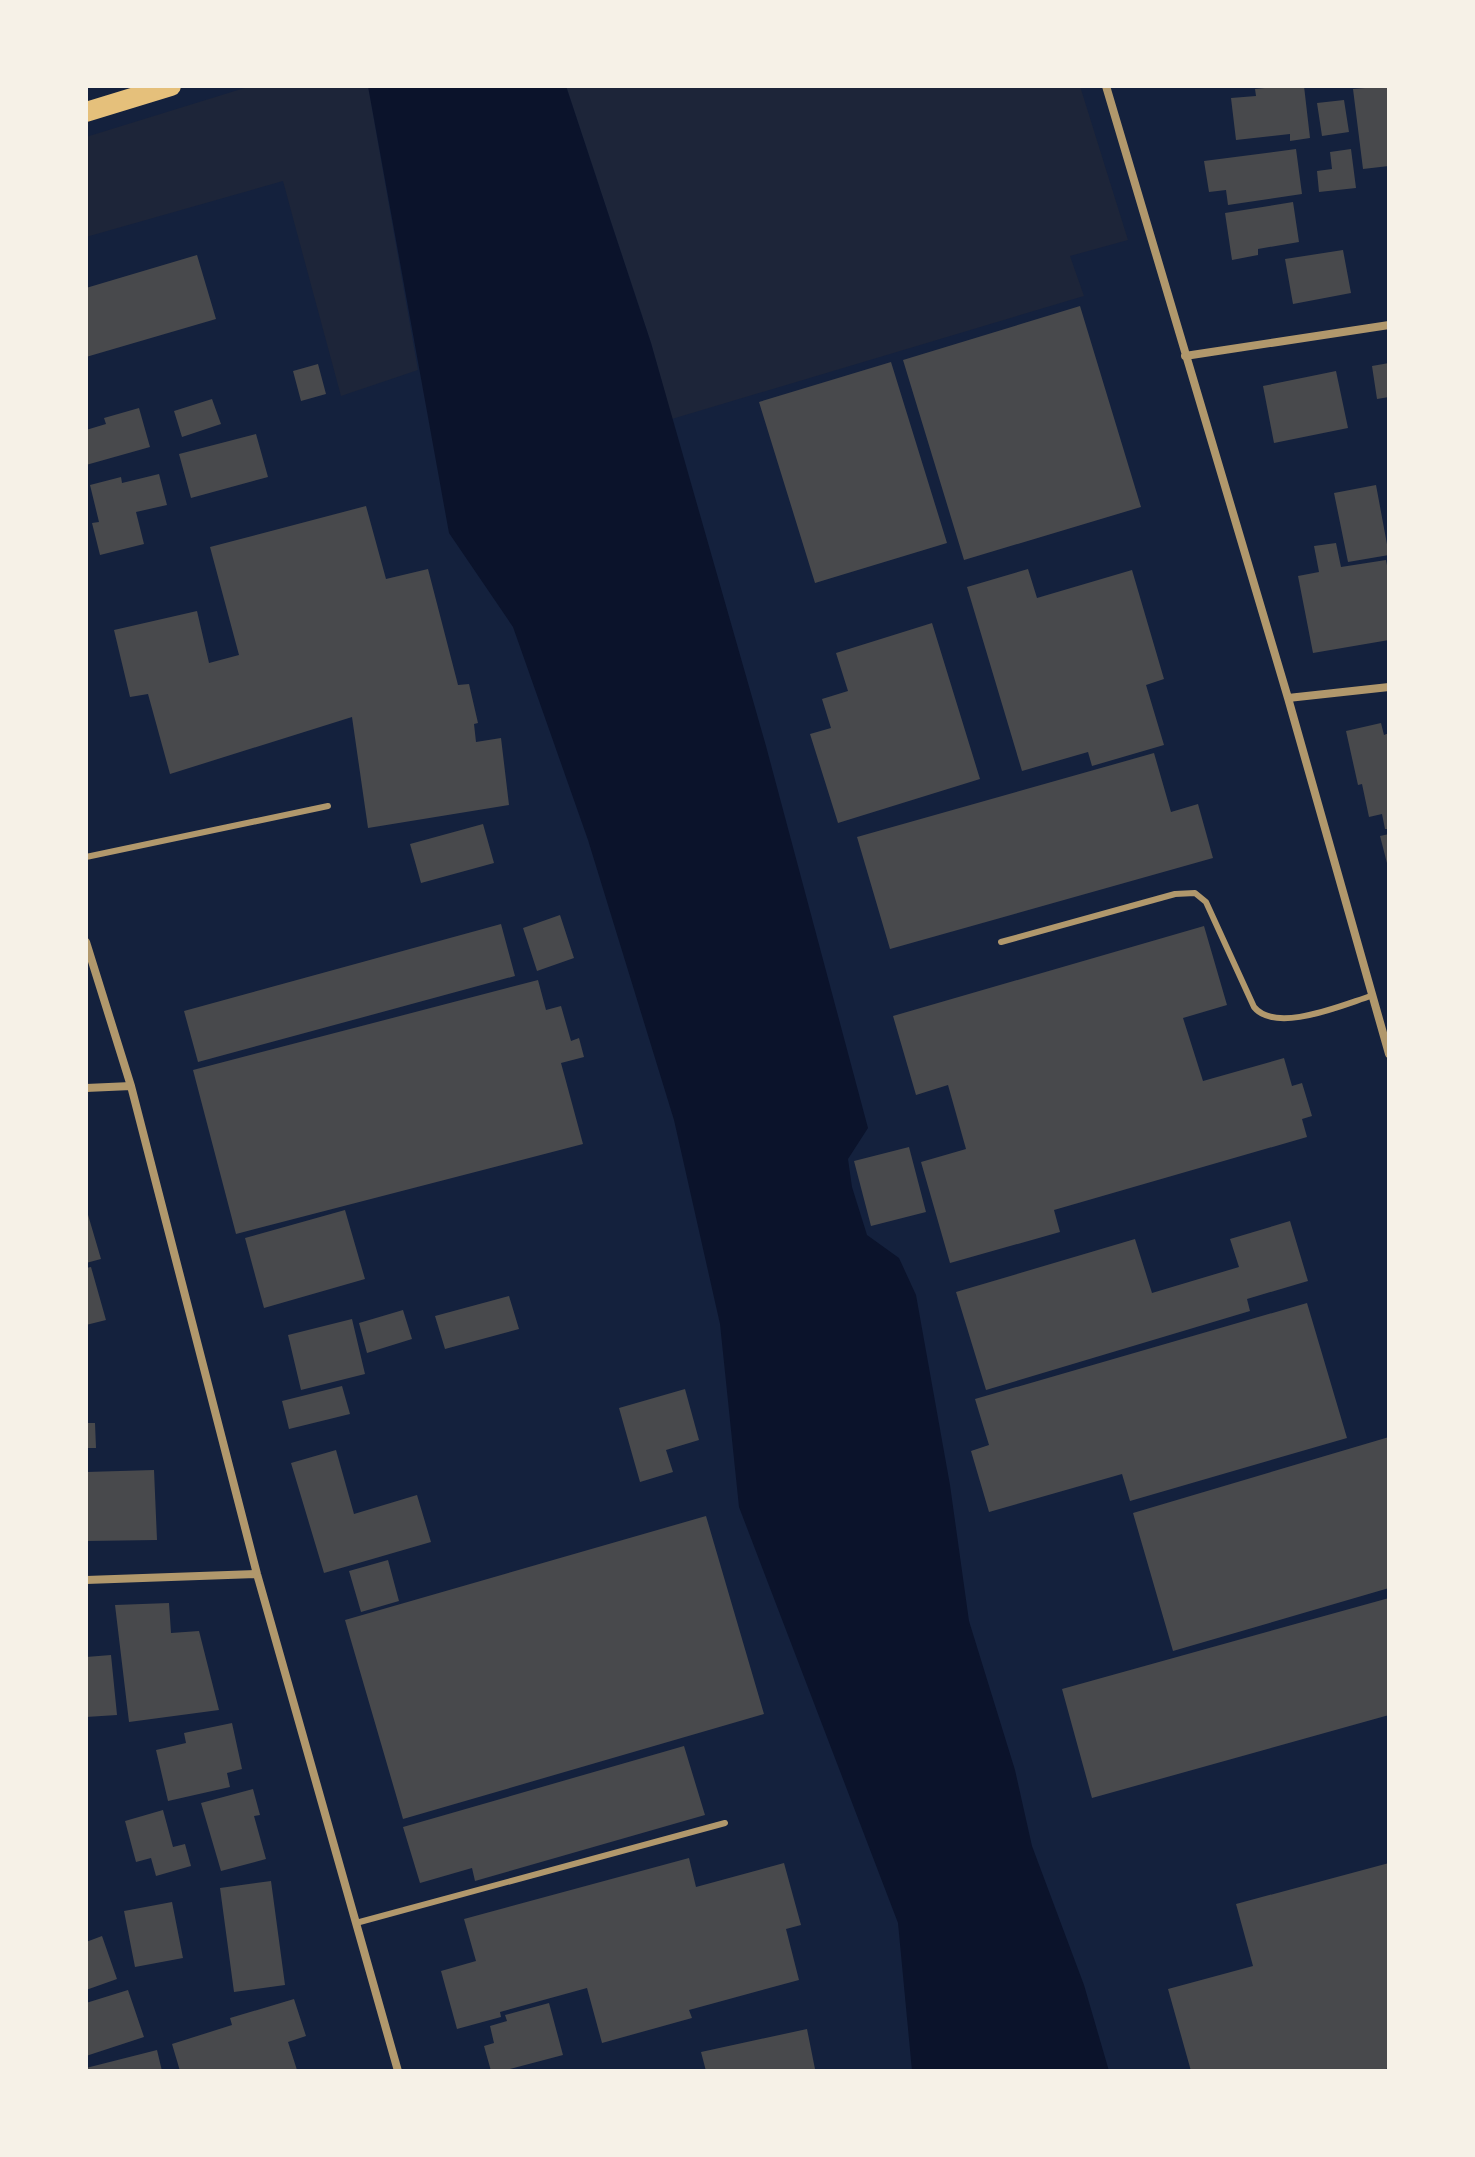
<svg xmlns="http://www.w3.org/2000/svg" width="1475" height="2157" font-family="'Fira Sans Condensed',sans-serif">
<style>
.green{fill:#1d2539}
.water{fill:#0b132b}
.building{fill:#48494c}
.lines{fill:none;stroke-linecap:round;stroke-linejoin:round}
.service{stroke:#b1986c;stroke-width:6}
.minor{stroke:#b1986c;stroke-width:8}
.primary{stroke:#e5c07b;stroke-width:20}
</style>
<rect width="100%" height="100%" fill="#14213d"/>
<path class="green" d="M 251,86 L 368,86 L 418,370 L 341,396 L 283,181 L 86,237 L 86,137 Z
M 566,86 L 1080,86 L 1128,240 L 1070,256 L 1084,296 L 672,419 L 651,343 Z"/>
<path class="water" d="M 368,86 L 566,86 L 651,343 L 766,746 L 868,1128 L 848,1159 L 852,1187 L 867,1235 L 899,1258 L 916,1295 L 950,1485 L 969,1621 L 1015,1770 L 1032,1846 L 1084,1985 L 1109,2071 L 912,2071 L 898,1923 L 739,1507 L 720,1324 L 674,1120 L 588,840 L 513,627 L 449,533 Z"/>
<path class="building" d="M 1284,86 L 1304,86 L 1310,138 L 1290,141 L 1290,134 L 1236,140 L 1231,98 L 1256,96 L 1255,89 Z
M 1389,86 L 1389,166 L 1363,169 L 1353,89 Z
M 1344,100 L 1349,132 L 1322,136 L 1317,103 Z
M 1296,149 L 1302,194 L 1228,205 L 1226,190 L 1209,192 L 1204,161 Z
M 1351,149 L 1356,188 L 1319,192 L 1317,171 L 1332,169 L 1330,152 Z
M 1293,202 L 1299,242 L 1258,249 L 1258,255 L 1232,260 L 1225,213 Z
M 1343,250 L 1351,293 L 1293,304 L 1285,259 Z
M 197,255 L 216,319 L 86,357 L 86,288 Z
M 1080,306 L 1141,507 L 964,560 L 903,360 Z
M 891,362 L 947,543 L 815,583 L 759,402 Z
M 1389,363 L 1389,397 L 1377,399 L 1372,366 Z
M 318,364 L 326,394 L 301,401 L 293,371 Z
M 1336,371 L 1348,428 L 1274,443 L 1263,386 Z
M 212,399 L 221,424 L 182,437 L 174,411 Z
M 139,408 L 150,447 L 86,465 L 86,430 L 106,424 L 104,418 Z
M 256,434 L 268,477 L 191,498 L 179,454 Z
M 159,474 L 167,505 L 136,512 L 144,544 L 100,555 L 92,523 L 99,522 L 90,485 L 121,477 L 122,483 Z
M 1376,485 L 1389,555 L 1348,562 L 1334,493 Z
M 366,506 L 386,579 L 428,569 L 458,685 L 469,684 L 478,723 L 474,724 L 476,742 L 501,738 L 509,805 L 368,828 L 352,717 L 170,774 L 148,694 L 130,697 L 114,630 L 197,611 L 209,663 L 239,655 L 210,547 Z
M 1336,543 L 1341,567 L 1386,560 L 1389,576 L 1389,640 L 1313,653 L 1298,576 L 1319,572 L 1314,546 Z
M 1028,569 L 1037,598 L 1132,570 L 1164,679 L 1146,685 L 1164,745 L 1092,766 L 1088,752 L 1022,771 L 967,587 Z
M 932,623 L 980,779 L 838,823 L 810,734 L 831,728 L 822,699 L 848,691 L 836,653 Z
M 1381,723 L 1384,735 L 1389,733 L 1389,829 L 1385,829 L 1382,814 L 1369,817 L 1362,784 L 1358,785 L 1346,731 Z
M 1154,753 L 1171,812 L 1198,804 L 1213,858 L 890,949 L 857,837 Z
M 483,824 L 494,863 L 421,883 L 410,844 Z
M 1389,834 L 1389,867 L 1388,867 L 1380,836 Z
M 560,915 L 574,958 L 537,971 L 523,928 Z
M 501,924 L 515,976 L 198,1062 L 184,1011 Z
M 1204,926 L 1227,1005 L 1183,1018 L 1203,1081 L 1284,1058 L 1292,1086 L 1302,1083 L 1312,1116 L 1302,1119 L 1307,1137 L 1054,1210 L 1060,1232 L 950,1263 L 921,1162 L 966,1149 L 948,1085 L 916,1095 L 893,1016 Z
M 538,980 L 546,1010 L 561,1006 L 571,1041 L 579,1038 L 584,1057 L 561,1063 L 583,1144 L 236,1234 L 193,1070 Z
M 909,1147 L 926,1212 L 871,1226 L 854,1161 Z
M 86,1208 L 101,1259 L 86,1263 Z
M 345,1210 L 365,1279 L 264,1308 L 245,1238 Z
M 1290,1221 L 1308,1281 L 1247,1299 L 1250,1311 L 986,1390 L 956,1292 L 1135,1239 L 1152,1293 L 1239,1267 L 1230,1239 Z
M 91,1267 L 106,1320 L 86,1325 L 86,1268 Z
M 509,1296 L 519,1329 L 445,1349 L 435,1316 Z
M 1307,1303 L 1347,1438 L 1130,1501 L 1122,1474 L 989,1512 L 971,1451 L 989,1445 L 975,1399 Z
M 403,1310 L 412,1339 L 367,1353 L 359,1323 Z
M 352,1319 L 365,1374 L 301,1390 L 288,1335 Z
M 342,1386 L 350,1414 L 289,1429 L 282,1401 Z
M 685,1389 L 699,1440 L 666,1450 L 673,1472 L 640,1482 L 619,1408 Z
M 86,1423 L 95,1423 L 96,1448 L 86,1448 Z
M 1389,1437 L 1389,1588 L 1173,1651 L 1133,1513 Z
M 336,1450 L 354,1514 L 417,1495 L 431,1542 L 324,1573 L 291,1463 Z
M 154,1470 L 157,1540 L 86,1541 L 86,1472 Z
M 706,1516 L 764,1714 L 403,1819 L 345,1620 Z
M 388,1560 L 399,1601 L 361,1612 L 349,1571 Z
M 1389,1598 L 1389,1715 L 1092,1798 L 1062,1689 Z
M 169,1603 L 171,1633 L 199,1631 L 219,1710 L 129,1722 L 115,1605 Z
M 111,1655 L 117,1715 L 86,1717 L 86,1657 Z
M 232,1723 L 242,1769 L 227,1773 L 230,1787 L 168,1801 L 156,1750 L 186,1743 L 184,1733 Z
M 684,1746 L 705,1815 L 475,1881 L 472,1868 L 420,1883 L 403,1827 Z
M 253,1789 L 260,1815 L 254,1816 L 266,1859 L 221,1871 L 201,1803 Z
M 163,1810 L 173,1847 L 185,1844 L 191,1866 L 156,1876 L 151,1858 L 136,1862 L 125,1821 Z
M 689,1858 L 696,1887 L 784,1863 L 801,1925 L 786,1929 L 799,1980 L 689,2010 L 692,2018 L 602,2043 L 587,1988 L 500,2012 L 501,2017 L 457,2029 L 441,1971 L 476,1961 L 464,1919 Z
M 1389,1863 L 1389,2068 L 1379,2071 L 1191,2071 L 1168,1989 L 1253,1966 L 1236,1904 Z
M 271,1881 L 285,1985 L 234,1992 L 220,1888 Z
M 172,1902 L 183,1958 L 135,1967 L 124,1911 Z
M 102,1936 L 117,1979 L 86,1990 L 86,1942 Z
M 128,1990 L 144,2037 L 86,2056 L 86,2003 Z
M 294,1999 L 306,2036 L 288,2042 L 297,2070 L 180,2071 L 172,2044 L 232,2025 L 230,2018 Z
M 549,2003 L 563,2055 L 502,2071 L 491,2071 L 484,2046 L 494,2043 L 490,2026 L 507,2021 L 505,2015 Z
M 807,2029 L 815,2069 L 804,2071 L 706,2071 L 701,2052 Z
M 157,2050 L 162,2071 L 86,2071 L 86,2068 Z"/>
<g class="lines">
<path class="service" d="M 86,857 L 328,806
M 1001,942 L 1175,894 L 1195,893 L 1206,902 L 1254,1007 C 1276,1034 1342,1005 1371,996
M 356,1923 L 725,1823"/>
<path class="minor" d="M 1106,86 L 1288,698 L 1389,1054
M 1185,356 L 1389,325
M 1288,698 L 1389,687
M 86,942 L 131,1086 L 257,1574 L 398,2071
M 86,1088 L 131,1086
M 86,1580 L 257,1574"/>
<path class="primary" d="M 86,112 L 171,86"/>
</g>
<rect width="1475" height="2157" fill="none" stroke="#f6f1e7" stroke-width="176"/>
</svg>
